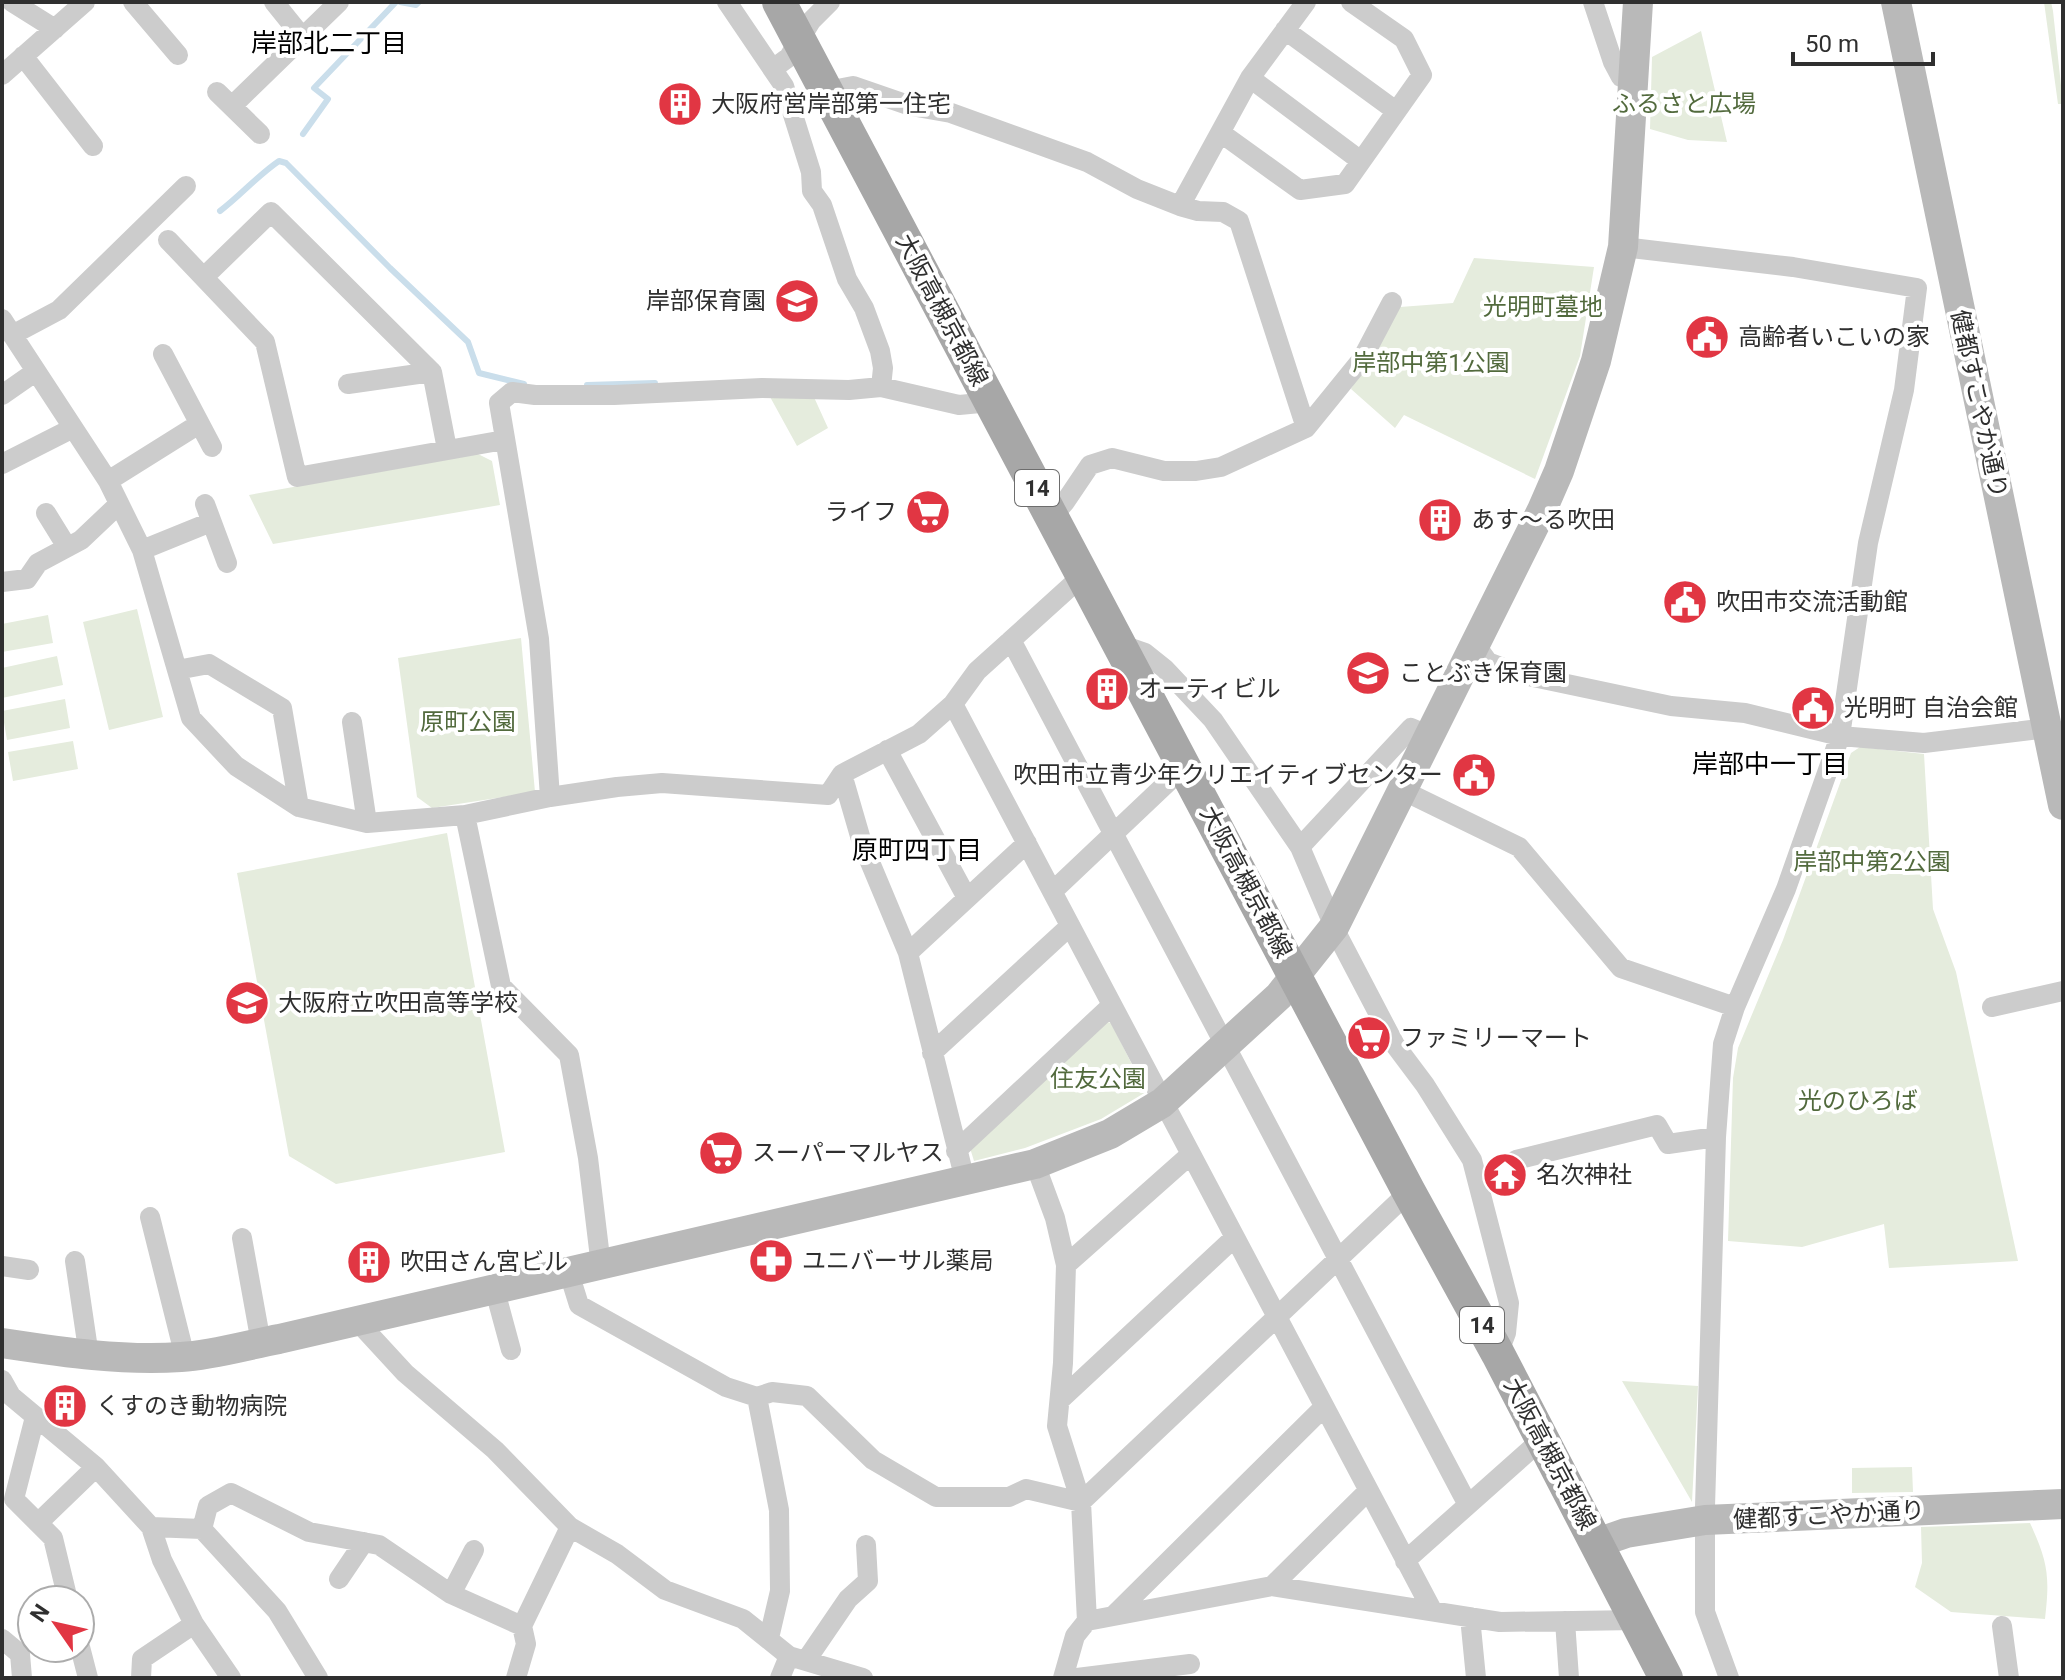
<svg xmlns="http://www.w3.org/2000/svg" width="2065" height="1680" font-family="Roboto,'Noto Sans JP',sans-serif">
<style>
.green{fill:#e5ecdd}
.lines{fill:none;stroke-linecap:round;stroke-linejoin:round}
.stream{stroke:#cadeeb;stroke-width:6}
.street{stroke:#ccc;stroke-width:20}
.secondary{stroke:#b9b9b9;stroke-width:30}
.primary{stroke:#a7a7a7;stroke-width:34}
.labels{text-anchor:middle;dominant-baseline:central;stroke-width:8;stroke-linejoin:round;paint-order:stroke}
.shield{fill:#fff;stroke:#6d6d6d;stroke-width:2}
.shield-label{font-size:22px;font-weight:bold;fill:#2f2f2f}
.poi-label{font-size:24px;fill:#2f2f2f;stroke:#fff;text-anchor:start}
.park-label{font-size:24px;fill:#526a3d;stroke:#fff}
.street-label{font-size:24px;fill:#2f2f2f;stroke:#fff}
.neighbourhood-label{font-size:26px;fill:#000;stroke:#fff}
</style>
<rect width="100%" height="100%" fill="#fff"/>
<path class="green" d="M 2044,2 L 2051,2 L 2053,11 L 2063,104 L 2058,104 Z
M 1701,31 L 1727,142 L 1688,140 L 1650,129 L 1652,57 Z
M 1474,258 L 1594,267 L 1580,356 L 1535,479 L 1404,415 L 1395,428 L 1351,389 L 1392,313 L 1400,307 L 1453,303 Z
M 769,395 L 813,395 L 828,428 L 797,446 Z
M 478,454 L 492,461 L 500,505 L 273,544 L 249,495 Z
M 137,609 L 163,717 L 109,730 L 83,622 Z
M 48,615 L 53,643 L 2,652 L 2,624 Z
M 521,638 L 535,792 L 432,808 L 417,797 L 398,658 Z
M 57,656 L 63,685 L 2,698 L 2,668 Z
M 65,699 L 70,728 L 7,740 L 2,711 Z
M 73,741 L 78,769 L 13,781 L 8,752 Z
M 1860,747 L 1924,754 L 1933,909 L 1956,972 L 2018,1261 L 1889,1268 L 1884,1224 L 1802,1247 L 1728,1241 L 1733,1078 L 1738,1048 L 1783,940 L 1851,753 Z
M 447,833 L 505,1152 L 336,1184 L 289,1156 L 237,873 Z
M 1104,1021 L 1111,1023 L 1146,1092 L 1101,1119 L 1025,1148 L 974,1161 L 970,1148 Z
M 1622,1381 L 1698,1386 L 1692,1502 Z
M 1912,1467 L 1913,1492 L 1852,1493 L 1852,1468 Z
M 2030,1523 C 2048,1562 2050,1576 2045,1619 L 1951,1612 L 1915,1587 L 1922,1563 L 1921,1527 Z"/>
<g class="lines">
<path class="stream" d="M 400,2 L 416,5 L 419,2
M 303,134 L 328,99 L 314,88 L 396,2
M 220,211 C 241,195 257,176 279,161 L 286,163 L 390,268 L 468,342 L 479,373 L 524,384
M 587,385 L 655,383"/>
<path class="street" d="M 12,2 L 55,29
M 133,2 L 178,55
M 274,2 L 303,38
M 727,2 L 784,86 L 811,172 L 812,191 L 822,205 L 847,279 L 864,308 L 880,351 L 883,368 L 881,387
M 1593,2 L 1613,62 L 1621,77 L 1634,62
M 1285,30 L 1396,111
M 23,56 L 93,146
M 774,68 L 789,57 L 811,21 L 830,2
M 2,75 L 85,2
M 1250,78 L 1361,161
M 827,91 L 853,86 L 911,106 L 951,113 L 1087,162 L 1137,189 L 1180,206 L 1198,211 L 1223,212 L 1239,221 L 1306,428
M 217,92 L 260,134
M 232,106 L 339,2
M 1221,133 L 1300,190 L 1345,184 L 1422,75 L 1404,39 L 1351,2
M 1180,206 L 1250,78 L 1306,2
M 168,240 L 265,342 L 297,477 L 504,440
M 1623,247 L 1793,267 L 1917,288 L 1904,390 L 1868,543 L 1840,736 L 1786,889 L 1735,1007 L 1723,1044 L 1716,1137 L 1705,1507 L 1705,1612 L 1729,1678
M 204,277 L 271,212 L 432,372 L 447,449
M 2,319 L 108,481 L 142,550 L 191,718 L 236,766 L 299,807 L 367,823 L 465,815 L 550,797 L 617,787 L 662,783 L 828,795 L 842,774 L 919,734 L 953,704 L 977,671 L 1082,576
M 12,335 L 59,310 L 186,186
M 163,354 L 212,447
M 348,384 L 432,372
M 2,395 L 35,372
M 2,464 L 73,428
M 108,481 L 199,424
M 205,504 L 227,563
M 46,513 L 67,547
M 1052,517 L 1065,502 L 1090,465 L 1112,458 L 1164,471 L 1196,471 L 1221,467 L 1306,428 L 1362,359 L 1392,302
M 142,550 L 211,522
M 2,582 L 27,579 L 38,563 L 81,540 L 119,504
M 1011,640 L 1468,1505
M 1119,644 L 1145,653 L 1165,669 L 1213,720 L 1300,847 L 1339,938 L 1395,1045 L 1425,1085 L 1472,1160 L 1509,1303 L 1506,1333 L 1498,1354
M 1475,644 L 1488,662 L 1519,674 L 1671,706 L 1745,713 L 1840,736 L 1924,743 L 2047,728
M 177,670 L 209,664 L 282,708 L 299,807
M 953,704 L 1432,1610
M 352,722 L 367,823
M 887,750 L 967,898
M 842,774 L 862,843 L 908,953 L 965,1180
M 1404,791 L 1519,847 L 1621,968 L 1735,1007
M 550,797 L 539,639 L 499,403 L 512,392 L 535,395 L 614,395 L 762,388 L 849,390 L 881,387 L 959,405 L 991,402
M 465,815 L 501,986 L 569,1055 L 588,1158 L 601,1266
M 1300,847 L 1411,728 L 1430,736
M 1053,891 L 1185,766
M 908,953 L 1027,843
M 1992,1007 L 2063,991
M 932,1053 L 1070,926
M 956,1151 L 1111,1006
M 1516,1160 L 1657,1125 L 1668,1144 L 1716,1137
M 1035,1164 L 1055,1218 L 1066,1265 L 1063,1363 L 1057,1426 L 1081,1502 L 1087,1621 L 1075,1636 L 1063,1678
M 150,1217 L 185,1357
M 242,1238 L 261,1343
M 75,1261 L 89,1356
M 1066,1265 L 1190,1155
M 2,1266 L 29,1270
M 569,1273 L 579,1305 L 726,1387 L 757,1397 L 772,1392 L 807,1396 L 873,1460 L 936,1497 L 1009,1497 L 1026,1489 L 1081,1502 L 1409,1192
M 495,1291 L 511,1350
M 358,1322 L 405,1373 L 495,1450 L 570,1527 L 617,1554 L 665,1590 L 743,1619 L 789,1656 L 863,1678
M 2,1380 L 11,1396 L 96,1467 L 151,1527 L 162,1560 L 194,1624 L 231,1678
M 757,1397 L 779,1510 L 780,1591 L 769,1638
M 1060,1400 L 1234,1238
M 35,1417 L 14,1499 L 53,1538 L 68,1600
M 38,1523 L 96,1467
M 151,1527 L 202,1529 L 277,1611 L 318,1678
M 202,1529 L 208,1506 L 231,1493 L 309,1532 L 379,1545 L 451,1594 L 522,1626 L 526,1644 L 516,1678
M 1405,1561 L 1541,1440
M 339,1579 L 364,1542
M 1272,1586 L 1368,1491
M 451,1594 L 474,1550
M 1113,1616 L 1324,1407
M 1470,1617 L 1476,1678
M 1087,1621 L 1272,1586 L 1500,1622 L 1637,1620
M 1565,1621 L 1569,1678
M 522,1626 L 570,1527
M 2002,1626 L 2009,1678
M 2,1639 L 20,1654 L 22,1678
M 80,1647 L 88,1678
M 807,1659 L 848,1599 L 868,1581 L 866,1545
M 141,1678 L 142,1659 L 194,1624
M 780,1678 L 789,1656
M 1077,1678 L 1190,1664"/>
<path class="secondary" d="M 1896,2 L 2063,805
M 2,1343 C 62,1352 120,1361 181,1357 C 214,1355 247,1345 279,1339 L 1035,1164 L 1110,1134 L 1162,1103 L 1279,996 L 1334,927 L 1542,510 L 1559,471 L 1596,361 L 1623,247 L 1638,2
M 1597,1543 L 1626,1533 L 1705,1520 L 2063,1504"/>
<path class="primary" d="M 779,2 L 1409,1192 L 1498,1354 L 1666,1678"/>
</g>
<defs>
<g id="building-disc" transform="scale(2.3)"><circle r="9.5" fill="#e13643" stroke="#fff"/><path d="M-4-6H4V6H1V3H-1V6H-4ZM-2.5-4.3h1.7v1.8h-1.7ZM.8-4.3h1.7v1.8H.8ZM-2.5-1h1.7V.8h-1.7ZM.8-1h1.7V.8H.8Z" fill="#fff"/></g>
<g id="school-disc" transform="scale(2.3)"><circle r="9.5" fill="#e13643" stroke="#fff"/><path d="M0-5L7-2L0 1L-7-2ZM-4 1L0 2.5L4 1V4Q0 6-4 4Z" fill="#fff"/></g>
<g id="civic-disc" transform="scale(2.3)"><circle r="9.5" fill="#e13643" stroke="#fff"/><path d="M-.6-6.5H3V-4.5H.6V-3L4-1V1h2V6H-6V1h2V-1L-.6-3ZM-1.2 2.5V6h2.4V2.5Z" fill="#fff"/></g>
<g id="supermarket-disc" transform="scale(2.3)"><circle r="9.5" fill="#e13643" stroke="#fff"/><path d="M-6-5.5h2.5l.6 2H6L4.5 2H-2.5L-4.4-4H-6ZM-1.5 3.2a1.3 1.3 0 1 0 .1 0ZM3 3.2a1.3 1.3 0 1 0 .1 0Z" fill="#fff"/></g>
<g id="temple-disc" transform="scale(2.3)"><circle r="9.5" fill="#e13643" stroke="#fff"/><path d="M0-6L5-2H3V0L6.5 2.5H4V6H1.5V3h-3V6H-4V2.5H-6.5L-3 0V-2H-5Z" fill="#fff"/></g>
<g id="pharmacy-disc" transform="scale(2.3)"><circle r="9.5" fill="#e13643" stroke="#fff"/><path d="M-2-6h4v4h4v4h-4v4h-4v-4h-4v-4h4Z" fill="#fff"/></g>
</defs>
<g fill-rule="evenodd">
<use href="#building-disc" x="680" y="104"/>
<use href="#school-disc" x="797" y="301"/>
<use href="#civic-disc" x="1707" y="337"/>
<use href="#supermarket-disc" x="928" y="512"/>
<use href="#building-disc" x="1440" y="520"/>
<use href="#civic-disc" x="1685" y="602"/>
<use href="#school-disc" x="1368" y="673"/>
<use href="#building-disc" x="1107" y="689"/>
<use href="#civic-disc" x="1813" y="708"/>
<use href="#civic-disc" x="1474" y="775"/>
<use href="#school-disc" x="247" y="1003"/>
<use href="#supermarket-disc" x="1369" y="1038"/>
<use href="#supermarket-disc" x="721" y="1153"/>
<use href="#temple-disc" x="1505" y="1175"/>
<use href="#pharmacy-disc" x="771" y="1261"/>
<use href="#building-disc" x="369" y="1262"/>
<use href="#building-disc" x="65" y="1406"/>
</g>
<g class="labels">
<g class="shield">
<rect x="1015" y="470" width="44" height="36" rx="6"/>
<rect x="1460" y="1307" width="44" height="36" rx="6"/>
</g>
<g class="shield-label">
<text x="1037" y="488">14</text>
<text x="1482" y="1325">14</text>
</g>
<g class="poi-label">
<text x="711" y="104">大阪府営岸部第一住宅</text>
<text x="766" y="301" text-anchor="end">岸部保育園</text>
<text x="1738" y="337">高齢者いこいの家</text>
<text x="897" y="512" text-anchor="end">ライフ</text>
<text x="1471" y="520">あす～る吹田</text>
<text x="1716" y="602">吹田市交流活動館</text>
<text x="1399" y="673">ことぶき保育園</text>
<text x="1138" y="689">オーティビル</text>
<text x="1844" y="708">光明町 自治会館</text>
<text x="1443" y="775" text-anchor="end">吹田市立青少年クリエイティブセンター</text>
<text x="278" y="1003">大阪府立吹田高等学校</text>
<text x="1400" y="1038">ファミリーマート</text>
<text x="752" y="1153">スーパーマルヤス</text>
<text x="1536" y="1175">名次神社</text>
<text x="802" y="1261">ユニバーサル薬局</text>
<text x="400" y="1262">吹田さん宮ビル</text>
<text x="96" y="1406">くすのき動物病院</text>
</g>
<g class="park-label">
<text x="1684" y="104">ふるさと広場</text>
<text x="1543" y="307">光明町墓地</text>
<text x="1431" y="363">岸部中第1公園</text>
<text x="468" y="722">原町公園</text>
<text x="1872" y="862">岸部中第2公園</text>
<text x="1098" y="1079">住友公園</text>
<text x="1858" y="1101">光のひろば</text>
</g>
<g class="street-label">
<text transform="translate(942 310) rotate(62)">大阪高槻京都線</text>
<text transform="translate(1979 404) rotate(78)">健都すこやか通り</text>
<text transform="translate(1246 882) rotate(62)">大阪高槻京都線</text>
<text transform="translate(1550 1454) rotate(62)">大阪高槻京都線</text>
<text transform="translate(1829 1515) rotate(-3)">健都すこやか通り</text>
</g>
<g class="neighbourhood-label">
<text x="329" y="43">岸部北二丁目</text>
<text x="1770" y="764">岸部中一丁目</text>
<text x="917" y="850">原町四丁目</text>
</g>
</g>
<rect width="2065" height="1680" fill="none" stroke="#2f2f2f" stroke-width="8"/>
<g transform="translate(56 1624) rotate(304)"><circle r="38" fill="#ffffff" stroke="#acacac" stroke-width="2"/>
<path d="M0-6L14 30L0 20L-14 30Z" fill="#e13643"/>
<text y="-12" font-size="22" font-weight="bold" text-anchor="middle" fill="#2f2f2f">N</text>
</g>
<path d="M1793 52v12h140v-12" fill="none" stroke="#2f2f2f" stroke-width="4"/>
<text x="1805" y="52" font-size="24" fill="#2f2f2f" stroke="#ffffff" stroke-width="6" paint-order="stroke">50 m</text>
</svg>
